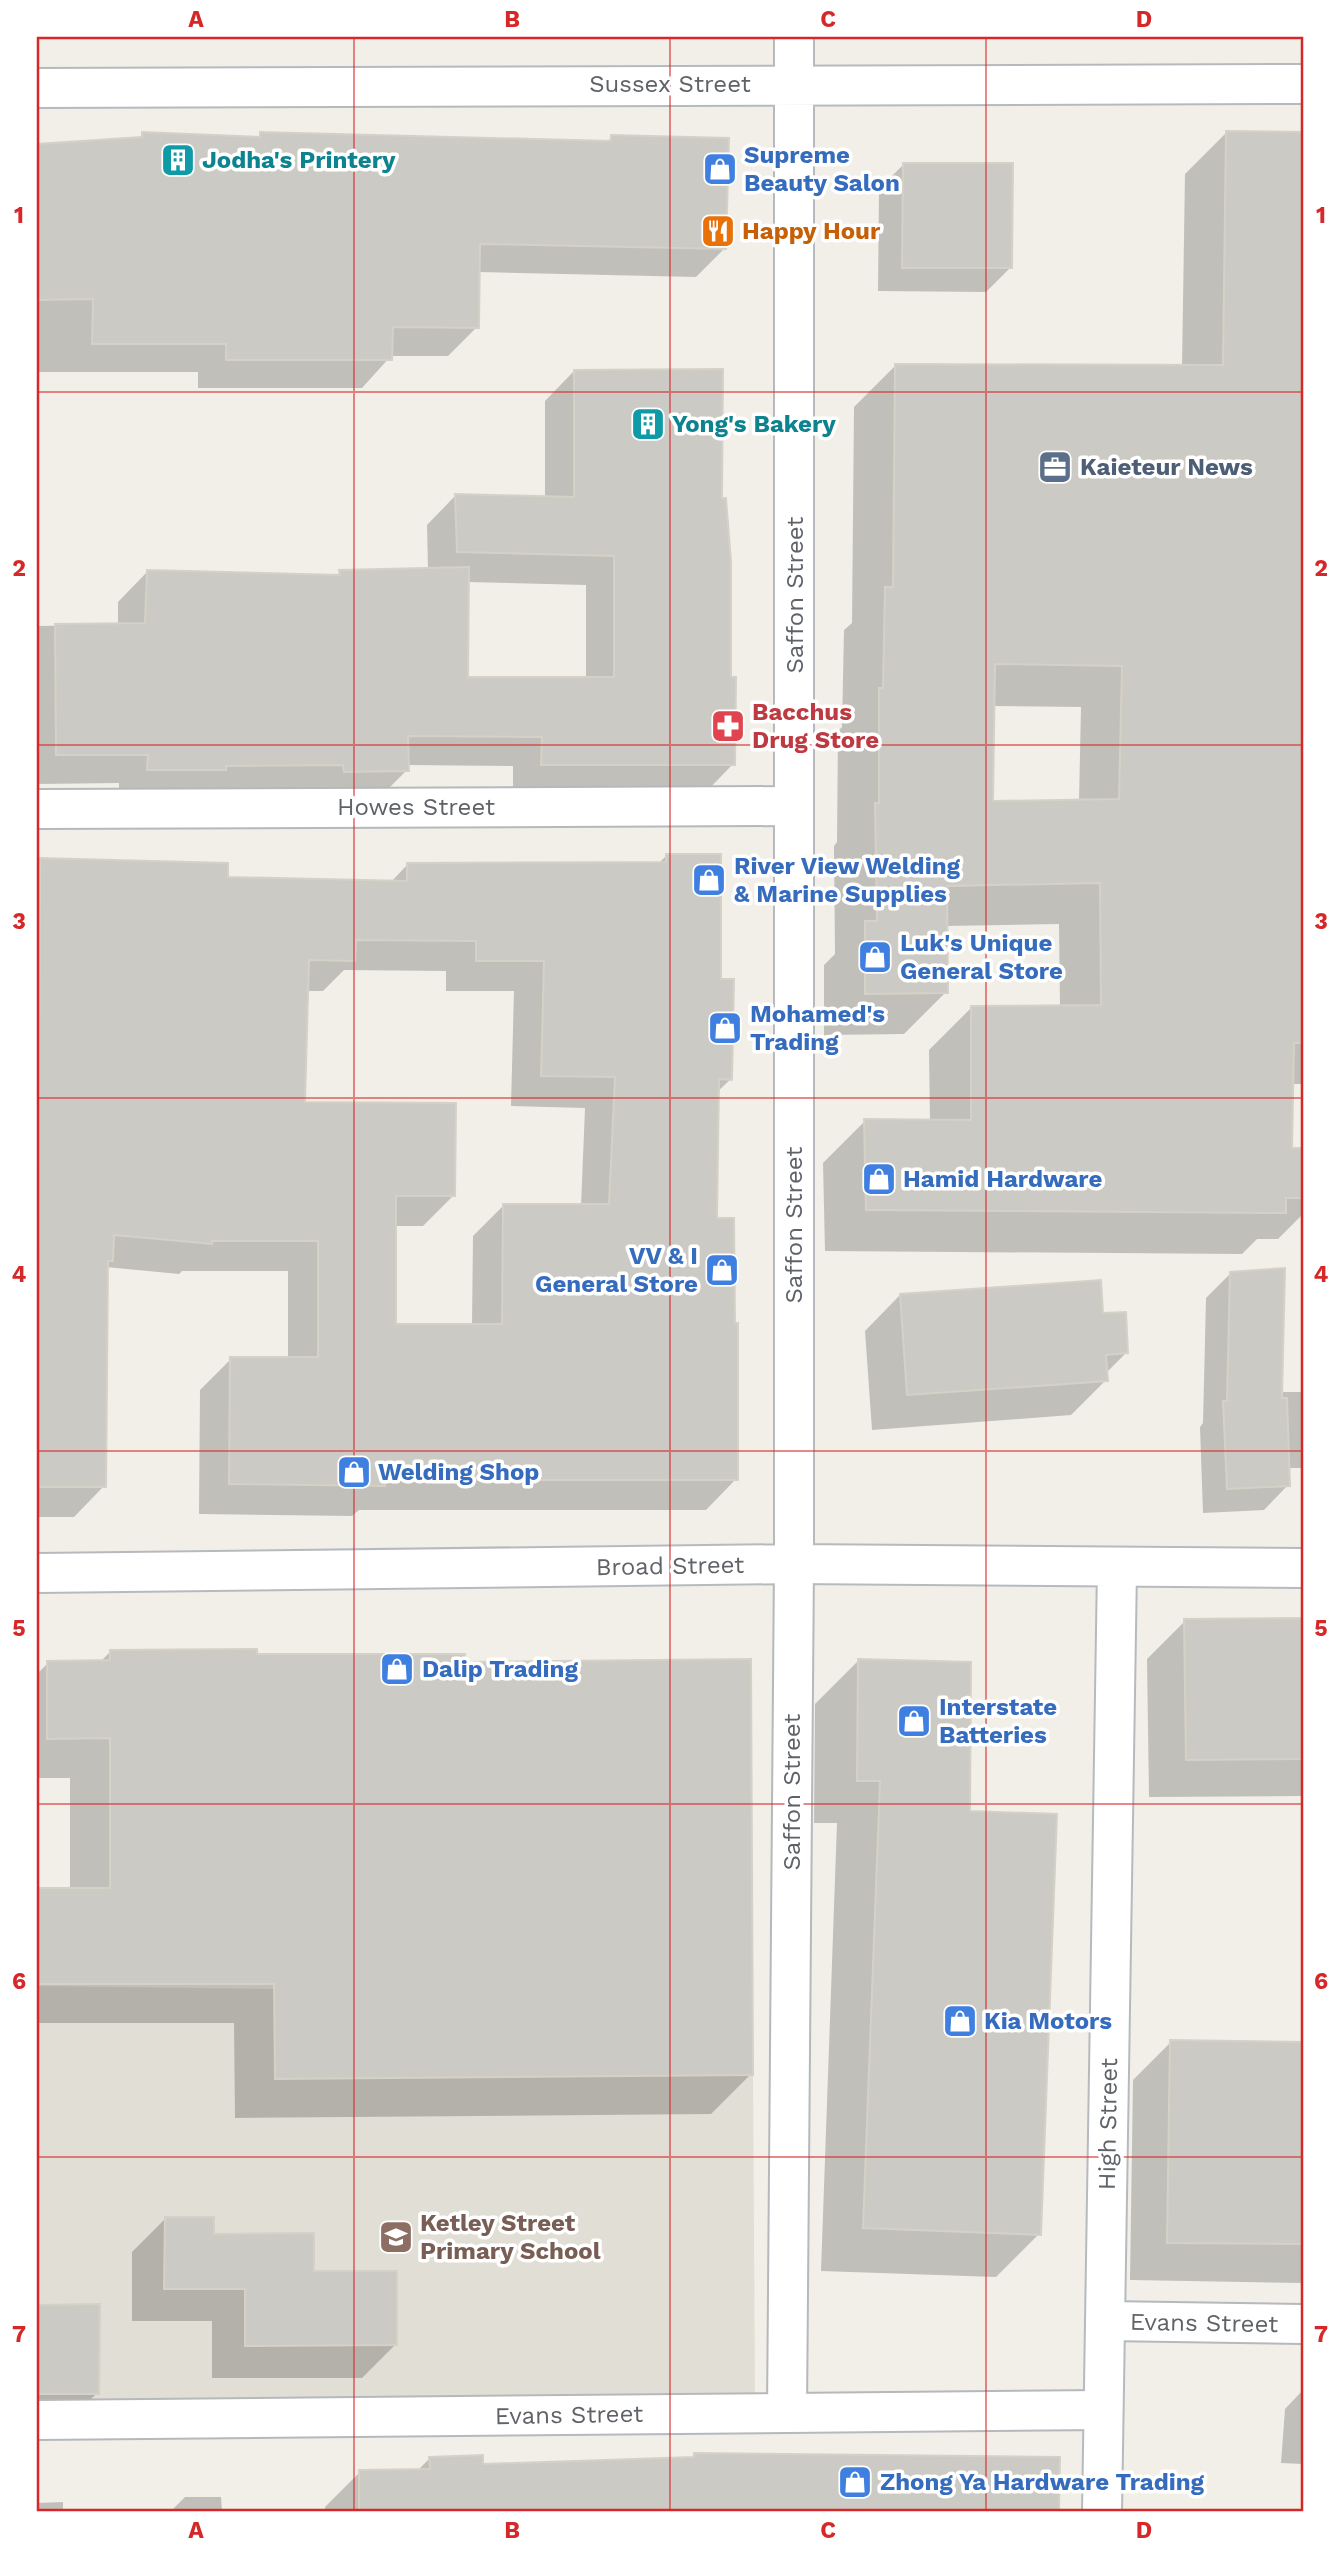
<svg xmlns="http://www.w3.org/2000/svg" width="1340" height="2549" font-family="'Work Sans',sans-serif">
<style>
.education{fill:#e1ded6}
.shadow{fill:#0003;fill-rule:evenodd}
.building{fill:#cccac5;stroke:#d6d1c6;stroke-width:2;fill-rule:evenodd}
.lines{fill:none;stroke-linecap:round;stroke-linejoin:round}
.street-casing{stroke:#b5b8bc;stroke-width:42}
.secondary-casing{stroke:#b6babf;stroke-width:42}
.street{stroke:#fff;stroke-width:38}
.secondary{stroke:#fff;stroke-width:38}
.grid{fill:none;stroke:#d62828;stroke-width:2;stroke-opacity:0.55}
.labels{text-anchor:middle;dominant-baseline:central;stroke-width:7;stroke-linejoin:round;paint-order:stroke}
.street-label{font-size:24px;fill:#5f6368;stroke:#fff}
.shop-label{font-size:24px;font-weight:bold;fill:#366cbe;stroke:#fff;text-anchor:start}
.culture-label{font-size:24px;font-weight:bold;fill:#0d838f;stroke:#fff;text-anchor:start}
.food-label{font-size:24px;font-weight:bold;fill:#c56008;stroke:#fff;text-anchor:start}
.service-label{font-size:24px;font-weight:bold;fill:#4e5e75;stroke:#fff;text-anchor:start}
.health-label{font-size:24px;font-weight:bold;fill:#be3a42;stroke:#fff;text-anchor:start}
.education-label{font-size:24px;font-weight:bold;fill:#785e54;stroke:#fff;text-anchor:start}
.neatline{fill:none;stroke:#d62828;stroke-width:2.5}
.grid-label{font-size:23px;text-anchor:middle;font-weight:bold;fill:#d62828}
</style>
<rect width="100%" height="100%" fill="#f1efe8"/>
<path class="education" d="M 37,1986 L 274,1989 L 276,2079 L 753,2075 L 755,2395 L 37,2403 Z"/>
<path class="shadow" d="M 1227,132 L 1303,133 L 1303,1084 L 1291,1084 L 1290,1150 L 1303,1150 L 1303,1214 L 1278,1239 L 1257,1239 L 1242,1254 L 825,1251 L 823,1163 L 865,1121 L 930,1121 L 929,1050 L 971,1008 L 1060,1007 L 1059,924 L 946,926 L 946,992 L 904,1034 L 824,1035 L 824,965 L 835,954 L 834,846 L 837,842 L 838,731 L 842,727 L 844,630 L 852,623 L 854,407 L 896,365 L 1182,367 L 1185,174 ZM 993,706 L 1081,707 L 1079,802 L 991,803 Z
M 143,134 L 256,139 L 261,134 L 606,143 L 612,137 L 725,248 L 696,277 L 478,272 L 477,327 L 448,356 L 391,356 L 362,388 L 198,388 L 198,372 L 37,372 L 37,145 L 138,139 Z
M 904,164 L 1011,267 L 986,292 L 878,291 L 879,189 Z
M 574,371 L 720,500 L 733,764 L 704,794 L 513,794 L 513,766 L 407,765 L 407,770 L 378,799 L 119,799 L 119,783 L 37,784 L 37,626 L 118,625 L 118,602 L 147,572 L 335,577 L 340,572 L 428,569 L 427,525 L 456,495 L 545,498 L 545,401 ZM 467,582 L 586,585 L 586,679 L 467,679 Z
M 666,856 L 720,981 L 731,1079 L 717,1092 L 715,1220 L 736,1479 L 706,1510 L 359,1510 L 352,1516 L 199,1514 L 200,1390 L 231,1359 L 288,1359 L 288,1271 L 182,1271 L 179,1274 L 106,1267 L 104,1486 L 74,1517 L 37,1517 L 37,864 L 41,860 L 226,879 L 391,882 L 408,864 L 658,864 ZM 344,970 L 446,971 L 446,991 L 514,991 L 511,1106 L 585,1108 L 581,1206 L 504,1205 L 473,1236 L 472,1325 L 394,1326 L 394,1226 L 423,1226 L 454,1195 L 303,1104 L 306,991 L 323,991 Z
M 1231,1273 L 1280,1392 L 1303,1392 L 1303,1468 L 1288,1468 L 1288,1485 L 1264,1510 L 1203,1513 L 1200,1427 L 1203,1423 L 1206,1298 Z
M 900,1295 L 1101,1315 L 1126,1353 L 1106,1373 L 1106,1380 L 1071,1415 L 872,1430 L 865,1331 Z
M 1303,1619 L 1303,1796 L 1149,1797 L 1147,1659 L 1185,1621 Z
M 111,1651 L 463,1664 L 751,2074 L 711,2114 L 235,2118 L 234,2023 L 37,2023 L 37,1890 L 70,1889 L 70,1778 L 37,1778 L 37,1674 L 48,1663 L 100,1662 Z
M 858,1661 L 968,1812 L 1039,2234 L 996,2277 L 821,2271 L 837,1823 L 814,1823 L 815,1704 Z
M 1171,2042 L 1303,2043 L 1303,2283 L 1130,2280 L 1133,2080 Z
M 165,2219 L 312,2273 L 395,2345 L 362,2378 L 212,2378 L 212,2321 L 132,2321 L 132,2252 Z
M 37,2306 L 98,2306 L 97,2393 L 57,2433 L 37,2433 Z
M 1303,2390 L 1303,2464 L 1281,2463 L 1285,2409 Z
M 695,2454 L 1058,2459 L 1057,2512 L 325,2512 L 325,2507 L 360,2472 L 417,2471 L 430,2458 L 481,2466 L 691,2459 Z
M 185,2497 L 221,2497 L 222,2512 L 170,2512 Z
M 63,2502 L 63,2512 L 37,2512 L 37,2503 Z"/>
<path class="building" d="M 1226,131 L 1303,132 L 1303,1043 L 1294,1043 L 1292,1148 L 1303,1148 L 1303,1198 L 1286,1198 L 1286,1213 L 866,1210 L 864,1119 L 971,1120 L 971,1006 L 1101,1005 L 1100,883 L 947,886 L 948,993 L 865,994 L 865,921 L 877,921 L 875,803 L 879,803 L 879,688 L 883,688 L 885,587 L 893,587 L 895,364 L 1223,365 ZM 995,664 L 1122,666 L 1119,799 L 993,801 Z
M 142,132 L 260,137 L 260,132 L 611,141 L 611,135 L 729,138 L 726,249 L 480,244 L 479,328 L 393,327 L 392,360 L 226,360 L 226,344 L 92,344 L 93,299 L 37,300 L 37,144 L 142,137 Z
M 903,163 L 1013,163 L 1012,268 L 902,268 Z
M 723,369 L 722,498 L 726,498 L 731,562 L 731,677 L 736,677 L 735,765 L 541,765 L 542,737 L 408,736 L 409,771 L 344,772 L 343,765 L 226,766 L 226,770 L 147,770 L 148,755 L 56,755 L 55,624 L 145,623 L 147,570 L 340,575 L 339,570 L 469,567 L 468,677 L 614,677 L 614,556 L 457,552 L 455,494 L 574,497 L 574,370 Z
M 666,854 L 721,854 L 721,979 L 734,979 L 732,1080 L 719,1079 L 717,1218 L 734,1218 L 735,1323 L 738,1323 L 738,1480 L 385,1480 L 385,1486 L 229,1484 L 230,1357 L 318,1357 L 318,1241 L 212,1241 L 212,1244 L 114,1235 L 113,1261 L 108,1261 L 106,1487 L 37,1487 L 40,858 L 228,863 L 228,877 L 407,881 L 407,863 L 666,862 ZM 356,940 L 476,941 L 476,961 L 544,961 L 541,1076 L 615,1077 L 609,1204 L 503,1204 L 502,1324 L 396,1324 L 396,1196 L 455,1196 L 456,1103 L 305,1102 L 309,960 L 355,961 Z
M 1285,1268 L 1282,1398 L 1287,1398 L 1290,1486 L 1227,1489 L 1223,1401 L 1227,1401 L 1230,1272 Z
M 1101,1280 L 1103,1313 L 1126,1312 L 1128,1353 L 1106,1355 L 1108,1381 L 907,1395 L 900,1294 Z
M 1303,1618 L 1303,1759 L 1186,1760 L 1184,1619 Z
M 257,1649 L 257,1654 L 465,1654 L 465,1662 L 751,1659 L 753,2075 L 275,2079 L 274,1984 L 37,1984 L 37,1888 L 110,1888 L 110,1738 L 47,1739 L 47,1661 L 110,1660 L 110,1650 Z
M 858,1659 L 971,1662 L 970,1811 L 1057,1814 L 1041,2235 L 863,2228 L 880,1781 L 857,1781 Z
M 1170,2040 L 1303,2042 L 1303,2244 L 1167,2243 Z
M 165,2217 L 214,2217 L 214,2234 L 314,2233 L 314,2271 L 397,2271 L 397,2345 L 245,2346 L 245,2289 L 164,2289 Z
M 100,2304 L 99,2394 L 37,2394 L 37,2305 Z
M 694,2453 L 1060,2457 L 1059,2512 L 359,2512 L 359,2470 L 430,2469 L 429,2457 L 483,2455 L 483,2464 L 694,2457 Z"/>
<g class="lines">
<g class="street-casing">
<path id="street" d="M 37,809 L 794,806
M 1105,2321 L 1303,2324
M 787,2413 L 794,1564
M 37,2420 L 1102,2410"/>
</g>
<g class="secondary-casing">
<path id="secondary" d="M 794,37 L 794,1564
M 37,88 L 1303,84
M 37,1573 L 794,1564 L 1303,1568
M 1102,2512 L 1117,1568"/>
</g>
<use href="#street" class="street"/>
<use href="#secondary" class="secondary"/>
</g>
<path class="grid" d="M 354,37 L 354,2512M 670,37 L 670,2512M 986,37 L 986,2512M 37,392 L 1303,392M 37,745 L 1303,745M 37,1098 L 1303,1098M 37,1451 L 1303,1451M 37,1804 L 1303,1804M 37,2157 L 1303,2157"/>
<defs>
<g id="building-square" transform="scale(1.75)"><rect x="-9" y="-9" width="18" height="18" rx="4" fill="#0f9aa8" stroke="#fff"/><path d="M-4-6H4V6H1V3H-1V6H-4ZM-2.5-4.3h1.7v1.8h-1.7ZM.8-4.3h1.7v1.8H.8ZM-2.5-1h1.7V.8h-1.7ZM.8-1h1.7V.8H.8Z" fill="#fff"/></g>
<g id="shop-square" transform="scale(1.75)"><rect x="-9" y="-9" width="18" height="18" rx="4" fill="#3f7fe0" stroke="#fff"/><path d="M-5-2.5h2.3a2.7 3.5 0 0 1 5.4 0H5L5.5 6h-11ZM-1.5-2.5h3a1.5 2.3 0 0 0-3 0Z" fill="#fff"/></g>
<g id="restaurant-square" transform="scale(1.75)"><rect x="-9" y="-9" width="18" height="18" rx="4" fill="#e8710a" stroke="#fff"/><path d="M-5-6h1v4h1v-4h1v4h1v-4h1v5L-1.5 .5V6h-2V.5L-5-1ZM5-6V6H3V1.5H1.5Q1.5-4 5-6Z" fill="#fff"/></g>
<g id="office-square" transform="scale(1.75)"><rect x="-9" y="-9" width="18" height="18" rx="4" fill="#5c6f8a" stroke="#fff"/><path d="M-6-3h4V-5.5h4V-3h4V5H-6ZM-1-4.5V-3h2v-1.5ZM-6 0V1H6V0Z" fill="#fff"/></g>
<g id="pharmacy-square" transform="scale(1.75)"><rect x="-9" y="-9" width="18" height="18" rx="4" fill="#e0444e" stroke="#fff"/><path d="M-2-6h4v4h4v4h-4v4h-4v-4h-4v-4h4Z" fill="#fff"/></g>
<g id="school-square" transform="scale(1.75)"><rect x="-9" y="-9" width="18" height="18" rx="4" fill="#8d6e63" stroke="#fff"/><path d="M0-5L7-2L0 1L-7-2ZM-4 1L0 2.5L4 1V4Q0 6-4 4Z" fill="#fff"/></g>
</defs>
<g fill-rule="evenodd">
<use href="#building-square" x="178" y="160"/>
<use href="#shop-square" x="720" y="169"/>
<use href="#restaurant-square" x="718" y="231"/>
<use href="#building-square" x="648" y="424"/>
<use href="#office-square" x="1055" y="467"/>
<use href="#pharmacy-square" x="728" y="726"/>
<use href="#shop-square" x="709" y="880"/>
<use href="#shop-square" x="875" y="957"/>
<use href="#shop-square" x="725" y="1028"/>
<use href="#shop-square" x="879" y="1179"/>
<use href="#shop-square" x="722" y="1270"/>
<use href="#shop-square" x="354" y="1472"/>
<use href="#shop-square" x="397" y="1669"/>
<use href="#shop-square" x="914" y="1721"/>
<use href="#shop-square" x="960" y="2021"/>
<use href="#school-square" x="396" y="2237"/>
<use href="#shop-square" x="855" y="2482"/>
</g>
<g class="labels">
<g class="street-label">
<text x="670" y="84">Sussex Street</text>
<text transform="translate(795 595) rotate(-90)">Saffon Street</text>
<text x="416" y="807">Howes Street</text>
<text transform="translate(794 1225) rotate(-90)">Saffon Street</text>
<text transform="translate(670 1566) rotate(-1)">Broad Street</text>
<text transform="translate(792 1792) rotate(-90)">Saffon Street</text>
<text transform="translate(1108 2124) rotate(-89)">High Street</text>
<text transform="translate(1204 2323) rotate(1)">Evans Street</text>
<text transform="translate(569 2415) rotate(-1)">Evans Street</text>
</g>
<g class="shop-label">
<text x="744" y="155">Supreme<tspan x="744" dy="28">Beauty Salon</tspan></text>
<text x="734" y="866">River View Welding<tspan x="734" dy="28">&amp; Marine Supplies</tspan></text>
<text x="900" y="943">Luk's Unique<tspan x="900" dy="28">General Store</tspan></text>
<text x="750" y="1014">Mohamed's<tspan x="750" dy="28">Trading</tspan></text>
<text x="903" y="1179">Hamid Hardware</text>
<text x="698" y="1256" text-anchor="end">VV &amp; I<tspan x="698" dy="28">General Store</tspan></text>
<text x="378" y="1472">Welding Shop</text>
<text x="422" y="1669">Dalip Trading</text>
<text x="939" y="1707">Interstate<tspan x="939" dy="28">Batteries</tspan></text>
<text x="984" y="2021">Kia Motors</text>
<text x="880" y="2482">Zhong Ya Hardware Trading</text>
</g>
<g class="culture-label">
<text x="202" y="160">Jodha's Printery</text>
<text x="672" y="424">Yong's Bakery</text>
</g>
<g class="food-label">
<text x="742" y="231">Happy Hour</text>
</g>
<g class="service-label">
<text x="1080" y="467">Kaieteur News</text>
</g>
<g class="health-label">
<text x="752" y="712">Bacchus<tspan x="752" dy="28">Drug Store</tspan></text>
</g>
<g class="education-label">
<text x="420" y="2223">Ketley Street<tspan x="420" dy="28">Primary School</tspan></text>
</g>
</g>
<rect width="1340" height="2549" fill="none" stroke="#ffffff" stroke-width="77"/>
<rect x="38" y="38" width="1264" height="2472" class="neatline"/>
<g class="grid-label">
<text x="196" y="27">A</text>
<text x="512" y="27">B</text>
<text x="828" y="27">C</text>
<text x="1144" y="27">D</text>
<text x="19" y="223">1</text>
<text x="1321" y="223">1</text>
<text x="19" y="576">2</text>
<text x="1321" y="576">2</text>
<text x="19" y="929">3</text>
<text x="1321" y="929">3</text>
<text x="19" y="1282">4</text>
<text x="1321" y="1282">4</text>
<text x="19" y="1636">5</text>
<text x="1321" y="1636">5</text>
<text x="19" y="1989">6</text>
<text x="1321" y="1989">6</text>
<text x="19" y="2342">7</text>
<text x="1321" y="2342">7</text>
<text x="196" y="2538">A</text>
<text x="512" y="2538">B</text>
<text x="828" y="2538">C</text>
<text x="1144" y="2538">D</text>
</g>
</svg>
